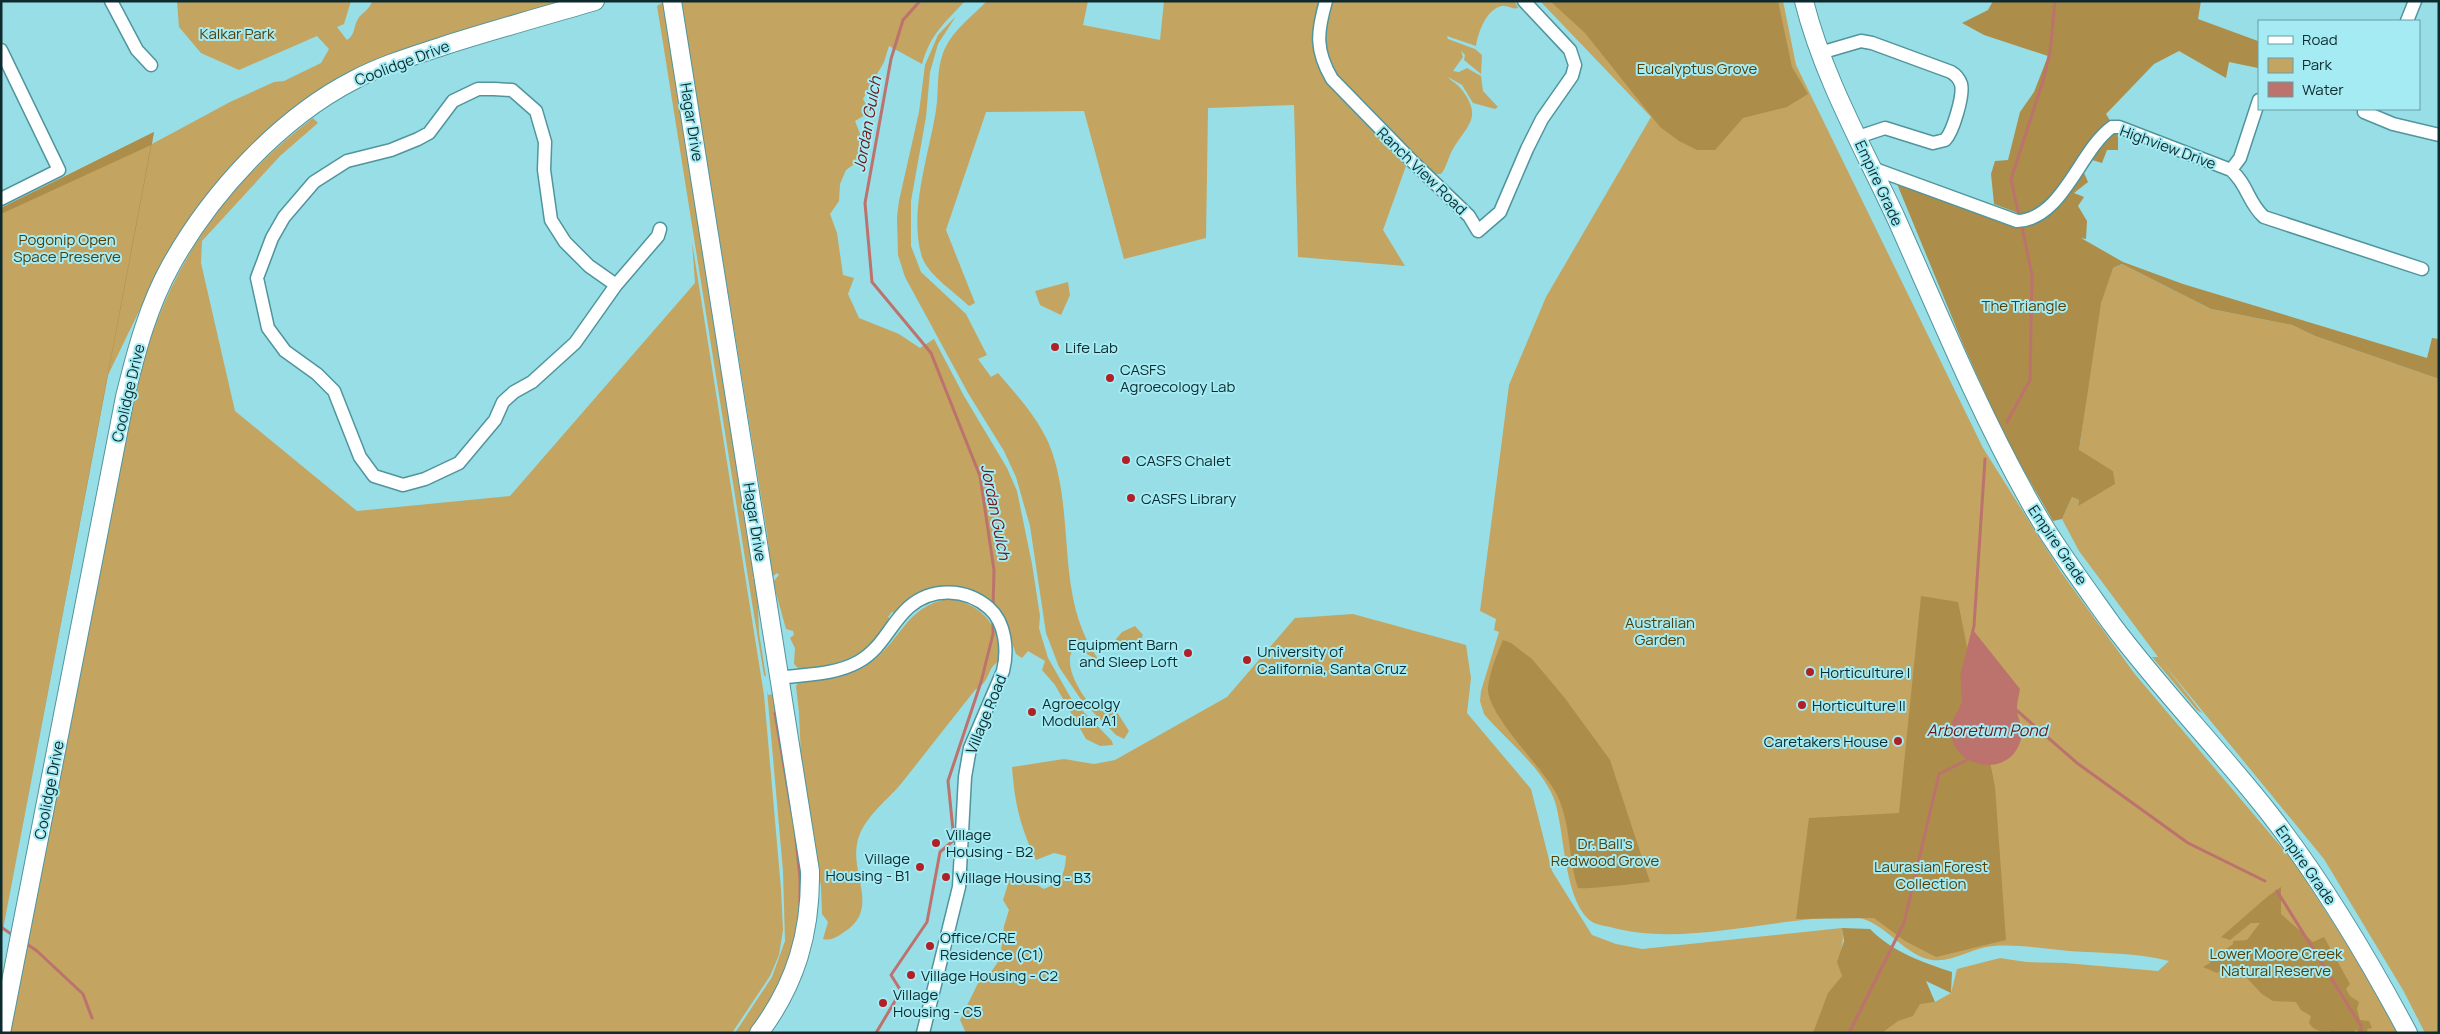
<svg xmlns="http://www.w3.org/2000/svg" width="2440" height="1034" font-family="Manrope,sans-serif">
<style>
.green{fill:#c3a461}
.forest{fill:#ac8d49}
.water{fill:#bd736d}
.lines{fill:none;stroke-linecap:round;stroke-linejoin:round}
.stream{stroke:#bd736d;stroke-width:3}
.street-casing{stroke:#50959d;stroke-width:15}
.secondary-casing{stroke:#50959d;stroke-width:20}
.street{stroke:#fff;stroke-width:12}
.secondary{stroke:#fff;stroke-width:18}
.poi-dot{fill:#b11f27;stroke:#a5ebf3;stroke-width:2}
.labels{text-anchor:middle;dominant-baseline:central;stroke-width:4;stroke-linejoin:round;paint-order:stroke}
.park-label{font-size:15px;fill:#553e05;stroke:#a5ebf3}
.street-label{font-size:15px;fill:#0d2b2e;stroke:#a5ebf3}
.poi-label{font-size:15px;fill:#0d2b2e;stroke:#a5ebf3;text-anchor:start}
.water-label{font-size:16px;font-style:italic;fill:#701518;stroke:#a5ebf3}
</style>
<rect width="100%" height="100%" fill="#98dee6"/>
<path class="green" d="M 177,1 L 351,1 L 344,24 L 337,27 L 347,40 C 356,34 353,27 358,19 C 361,13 370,10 372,1 L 562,1 L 445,37 L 267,133 L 235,163 L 204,198 L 163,262 L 108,375 L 1,940 L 1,208 L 154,132 L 152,144 L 230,102 L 274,82 L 284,81 L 321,63 L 329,49 L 317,36 L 239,70 L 201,53 L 179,27 Z
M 681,1 L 965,1 C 944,24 931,33 922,64 L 889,46 L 884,62 L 863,99 L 870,112 L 855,121 L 867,151 L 860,160 L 846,170 L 840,184 L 839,201 L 830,214 L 837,233 L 843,275 L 854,278 L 848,294 L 859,318 L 899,334 L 920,348 L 934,339 L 964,396 L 1007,468 L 1017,491 L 1032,564 L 1040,616 L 1039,628 L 1048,658 L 1072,700 L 1112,741 L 1113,745 L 1100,746 L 1086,739 L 1055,685 L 1042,670 L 1045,661 L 1028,651 L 1022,658 L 1016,654 L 1010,637 L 962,588 L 897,615 L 892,612 L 888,617 L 893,621 C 861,659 847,662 800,670 L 794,664 L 795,648 L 790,638 L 794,635 L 793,631 L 786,629 L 773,582 L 779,575 L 777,573 L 772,577 L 767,533 Z
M 987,1 L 1088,1 L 1083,25 L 1160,40 L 1164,1 L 1515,1 L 1518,8 C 1512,10 1508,5 1502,6 C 1486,9 1478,33 1476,46 L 1447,36 L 1448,39 L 1475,49 L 1482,55 L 1481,74 L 1464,60 L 1465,55 L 1461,51 L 1463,57 L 1453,71 L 1459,72 L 1467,68 L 1481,76 L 1483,91 L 1498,107 L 1495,109 L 1473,103 L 1462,85 L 1448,77 C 1451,81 1458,84 1462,90 C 1483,118 1467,125 1453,149 C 1448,157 1447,167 1441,174 L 1435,174 L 1411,152 L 1383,230 L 1405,266 L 1298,257 L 1294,105 L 1208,108 L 1206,238 L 1124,259 L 1084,111 L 986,112 L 946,230 L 975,303 L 969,306 C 956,293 928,275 922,257 C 908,212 929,155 936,110 C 939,91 936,72 943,53 C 951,32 971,17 987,1 Z
M 1540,1 L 1783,1 L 1796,65 L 1983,448 L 2061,572 L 2134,673 L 2294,862 L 2354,955 L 2398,1033 L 966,1033 L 960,1020 L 981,977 L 991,972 L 1000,959 L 1004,926 L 1009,910 L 1003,900 L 1010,878 L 1032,882 L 1044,889 C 1061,882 1065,874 1066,856 L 1054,853 L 1036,860 C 1020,826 1015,805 1012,767 L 1064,759 L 1094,764 L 1115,760 L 1227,697 L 1295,618 L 1353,614 L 1466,645 L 1471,678 L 1467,713 L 1531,789 L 1552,871 L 1592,935 L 1616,944 L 1642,949 L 1842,928 C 1846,949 1835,954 1842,976 L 1829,993 L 1920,1003 L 1935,1002 L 1951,993 L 1957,969 L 2000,958 L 2026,962 L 2065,963 L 2158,971 L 2169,961 C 2138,953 2101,953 2069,951 C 2044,949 2018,944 1993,946 C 1973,947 1953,963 1932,960 C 1903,956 1882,917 1852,917 C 1776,916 1684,948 1610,927 C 1605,926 1599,925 1594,923 C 1564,906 1565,833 1555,802 C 1545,770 1506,740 1484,714 L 1480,701 L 1481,691 L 1499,632 L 1494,630 L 1496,619 L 1480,611 L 1509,385 L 1546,297 L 1651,117 Z
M 664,2 L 757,578 L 752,577 L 757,583 L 759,633 L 766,677 L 764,675 L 754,615 L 663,43 L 657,6 Z
M 956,16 L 938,44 L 930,72 L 926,117 L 911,201 L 911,246 L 921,272 L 966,314 L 987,355 L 978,359 L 991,377 L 998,373 C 1016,394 1038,418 1049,444 C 1078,515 1052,601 1102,664 L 1102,666 L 1094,658 L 1075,647 C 1059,663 1084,699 1096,711 L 1102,707 L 1109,712 L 1115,709 L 1129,731 L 1124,739 L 1116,735 L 1082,701 L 1059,667 L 1046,633 L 1030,526 L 1016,477 L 1004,451 L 968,393 L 905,277 L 898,255 L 897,217 L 899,201 L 919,112 L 925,65 L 938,35 Z
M 313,118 L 318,123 L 280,156 L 202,241 L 201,263 L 235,411 L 357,511 L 510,496 L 695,283 L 692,242 L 764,695 L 781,889 L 783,930 L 779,955 L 770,976 L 732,1033 L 10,1033 L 134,398 C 160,280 217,191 313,118 Z
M 2122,264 L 2211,309 L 2292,325 L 2315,336 L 2439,379 L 2439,1033 L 2425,1033 L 2403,990 L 2324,859 L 2163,663 L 2202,713 L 2197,710 L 2152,657 L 2158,657 L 2079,551 L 2062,519 L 2072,497 L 2079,500 L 2078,505 L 2113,471 L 2079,451 L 2098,310 L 2111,269 Z
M 1068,282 L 1070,295 L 1061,315 L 1040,305 L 1035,291 Z
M 949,599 C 980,602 1005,629 998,662 C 986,669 992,680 975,690 C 951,720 928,750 904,780 C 888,801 862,817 857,844 C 851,876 880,910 844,932 C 837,937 831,941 823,939 L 828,922 L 822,914 L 821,887 L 801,757 L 799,713 L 796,686 L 799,682 L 800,683 C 821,676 844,678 864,667 C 900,646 904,605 949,599 Z
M 1135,626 L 1143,635 L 1139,644 L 1117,648 L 1116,639 L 1122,632 Z
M 767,690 L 768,695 L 773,694 L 778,709 L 803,874 L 802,910 L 789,968 L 759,1021 L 750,1033 L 735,1033 L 772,977 L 785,941 L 783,871 Z"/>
<path class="forest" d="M 1550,1 L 1778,1 L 1792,67 L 1808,94 L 1787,107 L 1743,118 L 1715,150 L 1697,150 L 1679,141 L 1660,127 L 1585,33 Z
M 1993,1 L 2201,1 L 2198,19 L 2258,41 L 2258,68 L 2229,62 L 2226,78 L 2179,51 L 2154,64 L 2106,114 L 2118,133 L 2118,150 L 2107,150 L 2102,163 L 2089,159 L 2081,166 L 2088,182 L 2074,193 L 2084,197 L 2078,206 L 2087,221 L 2086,239 L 2081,238 L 2123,262 L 2183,284 L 2427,358 L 2432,338 L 2439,339 L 2439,379 L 2315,336 L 2292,325 L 2211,309 L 2122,264 L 2113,268 L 2101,303 L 2079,450 L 2113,471 L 2115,484 L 2078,506 L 2079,500 L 2072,497 L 2062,519 L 2053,521 L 2007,442 L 1963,344 L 1895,179 L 2015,226 L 2018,213 L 1994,204 L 1991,174 L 1995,161 L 2008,160 L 2020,112 L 2034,92 L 2048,56 L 1984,35 L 1962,23 L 1988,10 Z
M 154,132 L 1,940 L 151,145 L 1,214 L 1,208 Z
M 1921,596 L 1958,602 L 1995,787 L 2006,940 L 1936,957 L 1905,941 L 1874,918 L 1796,919 L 1809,818 L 1899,813 Z
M 1503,640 L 1511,643 L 1532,659 L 1564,697 L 1610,760 L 1650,882 C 1639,883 1584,890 1578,888 C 1568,858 1571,823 1557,795 C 1544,768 1486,715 1488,687 C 1490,671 1497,654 1503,640 Z
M 2281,887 L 2281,914 L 2313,942 L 2324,937 L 2350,984 L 2346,989 L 2350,996 L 2359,1002 L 2357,1009 L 2360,1020 L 2369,1021 L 2372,1028 L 2367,1029 L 2368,1033 L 2360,1033 L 2355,1029 L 2355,1033 L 2330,1033 L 2330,1031 C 2321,1032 2314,1031 2309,1023 L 2311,1016 L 2301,1010 L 2296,1002 L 2273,1001 L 2262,994 L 2242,973 L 2225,967 L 2217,973 L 2203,967 L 2210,963 L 2209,960 L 2225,953 L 2223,951 L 2233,944 L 2233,941 L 2247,940 L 2260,923 L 2251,923 L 2230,940 L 2221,937 L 2267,897 Z
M 1842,928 L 1870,929 C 1891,951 1924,963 1952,972 L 1951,993 L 1926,981 L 1935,1002 L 1920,1004 L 1913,1016 L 1898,1021 L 1882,1033 L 1813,1033 L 1828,993 L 1842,976 L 1837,962 L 1844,941 Z"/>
<path class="water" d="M 1973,630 L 2020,689 C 2019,696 2016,705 2017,712 C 2020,724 2025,732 2019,745 C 2005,778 1955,767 1951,734 C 1949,720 1960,711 1963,698 C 1964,690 1961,682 1962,675 C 1964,660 1969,644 1973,630 Z"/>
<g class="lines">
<path class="stream" d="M 920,1 L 903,20 L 891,59 L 865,203 L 872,282 L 931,353 L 980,476 L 994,570 L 993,606
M 2019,216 L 2011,179 L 2043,81 L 2050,52 L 2055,1
M 2007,422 L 2030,380 L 2032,275 L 2021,222
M 1963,699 L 1962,675 L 1974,626 L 1985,459
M 2014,708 L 2077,763 L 2188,843 L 2265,881
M 775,713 L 792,813
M 795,829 L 800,878 L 800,905
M 2277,891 L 2361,1026 L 2361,1033
M 1,927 L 14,936
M 24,942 L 37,951 L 83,994 L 92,1018
M 876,1033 L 901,991 L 891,975 L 927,922 L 940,852 L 954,840 L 948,781 L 981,682 L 993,634 L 993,619
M 1849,1033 L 1904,923 L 1939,774 L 1967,760 L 1967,758"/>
<g class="street-casing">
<path id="street" d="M 111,1 L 137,50 L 151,65
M 1326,1 C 1317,32 1315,50 1332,79 L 1413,162 L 1469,216 L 1478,231 L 1500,212 L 1527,149 L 1542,119 L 1572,76 L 1575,65 L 1570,50 L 1524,1
M 2407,21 L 2415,1
M 1,50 L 59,170 L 1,199
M 1820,53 L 1861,41 L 1872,43 L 1951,72 C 1956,75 1959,78 1961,84 C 1964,95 1953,132 1945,140 L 1933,143 L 1885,128 L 1858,137
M 2364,112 L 2393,124 L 2439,135
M 1872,168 L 2017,221 C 2063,219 2079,151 2112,127 L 2119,127 L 2231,170 C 2248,185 2248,203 2264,217 L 2422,269
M 2231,170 L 2240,158 L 2259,100
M 616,285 L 589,266 L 565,242 L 551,220 L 544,170 L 545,142 L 536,111 L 512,90 L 494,89 L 478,89 L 453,101 L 429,133 L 418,139 L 391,150 L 347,161 L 314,182 L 284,217 L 272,238 L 257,278 L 268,328 L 285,351 L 317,374 L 334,391 L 360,457 L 374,476 L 403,485 L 425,479 L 459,463 L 495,420 L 503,402 L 514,392 L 532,382 L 575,343 L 616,285 L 658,236 L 660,229
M 780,678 C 806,674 834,675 858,662 C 883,648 889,625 909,607 C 932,587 966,588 989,608 C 1006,623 1008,651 1003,671 L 970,748 L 965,777 L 959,887 L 923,1033"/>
</g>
<g class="secondary-casing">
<path id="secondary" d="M 672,1 L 810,871 C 811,932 796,984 759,1033
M 1804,1 C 1823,77 1863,147 1896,218 C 1938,312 1977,407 2027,497 C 2051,541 2082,582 2111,623 C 2160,689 2218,748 2269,813 C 2323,882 2367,956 2408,1033
M 1,1033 L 125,397 C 136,352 148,306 171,265 C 211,193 280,118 354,80 C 382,65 413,56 443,46 C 493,30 544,16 595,1"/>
</g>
<use href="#street" class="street"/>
<use href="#secondary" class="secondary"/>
</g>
<g class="poi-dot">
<circle cx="1055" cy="347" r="5"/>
<circle cx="1110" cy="378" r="5"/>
<circle cx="1126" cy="460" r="5"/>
<circle cx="1131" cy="498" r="5"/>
<circle cx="1188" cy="653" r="5"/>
<circle cx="1247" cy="660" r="5"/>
<circle cx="1810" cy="672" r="5"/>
<circle cx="1802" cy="705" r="5"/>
<circle cx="1032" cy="712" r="5"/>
<circle cx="1898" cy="741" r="5"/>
<circle cx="936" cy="843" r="5"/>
<circle cx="920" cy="867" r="5"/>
<circle cx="946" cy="877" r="5"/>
<circle cx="930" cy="946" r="5"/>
<circle cx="911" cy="975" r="5"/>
<circle cx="883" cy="1003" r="5"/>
</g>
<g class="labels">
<g class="park-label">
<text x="237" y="33">Kalkar Park</text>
<text x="1697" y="68">Eucalyptus Grove</text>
<text x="67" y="239">Pogonip Open<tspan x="67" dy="17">Space Preserve</tspan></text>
<text x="2024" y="305">The Triangle</text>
<text x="1660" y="622">Australian<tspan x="1660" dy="17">Garden</tspan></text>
<text x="1605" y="843">Dr. Ball's<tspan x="1605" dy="17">Redwood Grove</tspan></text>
<text x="1931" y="866">Laurasian Forest<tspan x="1931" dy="17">Collection</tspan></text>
<text x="2276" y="953">Lower Moore Creek<tspan x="2276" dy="17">Natural Reserve</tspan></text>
</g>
<g class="street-label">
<text transform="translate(402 63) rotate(-21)">Coolidge Drive</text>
<text transform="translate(692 122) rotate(81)">Hagar Drive</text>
<text transform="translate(2168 147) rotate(20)">Highview Drive</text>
<text transform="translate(1422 171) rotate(44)">Ranch View Road</text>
<text transform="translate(1879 183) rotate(65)">Empire Grade</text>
<text transform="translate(128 393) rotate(-77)">Coolidge Drive</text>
<text transform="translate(755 522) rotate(81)">Hagar Drive</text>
<text transform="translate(2058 545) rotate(56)">Empire Grade</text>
<text transform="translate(986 714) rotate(-68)">Village Road</text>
<text transform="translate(49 790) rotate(-79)">Coolidge Drive</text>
<text transform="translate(2306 865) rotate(55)">Empire Grade</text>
</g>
<g class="poi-label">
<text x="1065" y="347">Life Lab</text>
<text x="1120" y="369">CASFS<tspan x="1120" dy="17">Agroecology Lab</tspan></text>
<text x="1136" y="460">CASFS Chalet</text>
<text x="1141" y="498">CASFS Library</text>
<text x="1178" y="644" text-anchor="end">Equipment Barn<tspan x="1178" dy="17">and Sleep Loft</tspan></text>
<text x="1257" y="651">University of<tspan x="1257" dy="17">California, Santa Cruz</tspan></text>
<text x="1820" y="672">Horticulture I</text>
<text x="1042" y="703">Agroecolgy<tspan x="1042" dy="17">Modular A1</tspan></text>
<text x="1812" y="705">Horticulture II</text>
<text x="1888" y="741" text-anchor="end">Caretakers House</text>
<text x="946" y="834">Village<tspan x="946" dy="17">Housing - B2</tspan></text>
<text x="910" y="858" text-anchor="end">Village<tspan x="910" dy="17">Housing - B1</tspan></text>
<text x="956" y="877">Village Housing - B3</text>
<text x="940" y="937">Office/CRE<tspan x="940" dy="17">Residence (C1)</tspan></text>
<text x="921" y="975">Village Housing - C2</text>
<text x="893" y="994">Village<tspan x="893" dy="17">Housing - C5</tspan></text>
</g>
<g class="water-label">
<text transform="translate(867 124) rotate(-80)">Jordan Gulch</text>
<text transform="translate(996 512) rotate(79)">Jordan Gulch</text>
<text x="1987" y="730">Arboretum Pond</text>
</g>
</g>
<rect width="2440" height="1034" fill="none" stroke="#0d2b2e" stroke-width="5"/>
<rect x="2258" y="20" width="162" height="90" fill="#a5ebf3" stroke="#689ea4"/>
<rect x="2268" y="36" width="25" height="8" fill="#ffffff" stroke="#689ea4"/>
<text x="2302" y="45" font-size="15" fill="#0d2b2e">Road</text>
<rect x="2268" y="58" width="25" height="15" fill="#c3a461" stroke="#689ea4"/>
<text x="2302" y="70" font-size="15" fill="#0d2b2e">Park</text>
<rect x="2268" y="82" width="25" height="15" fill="#bd736d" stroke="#689ea4"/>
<text x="2302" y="95" font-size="15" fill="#0d2b2e">Water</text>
</svg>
